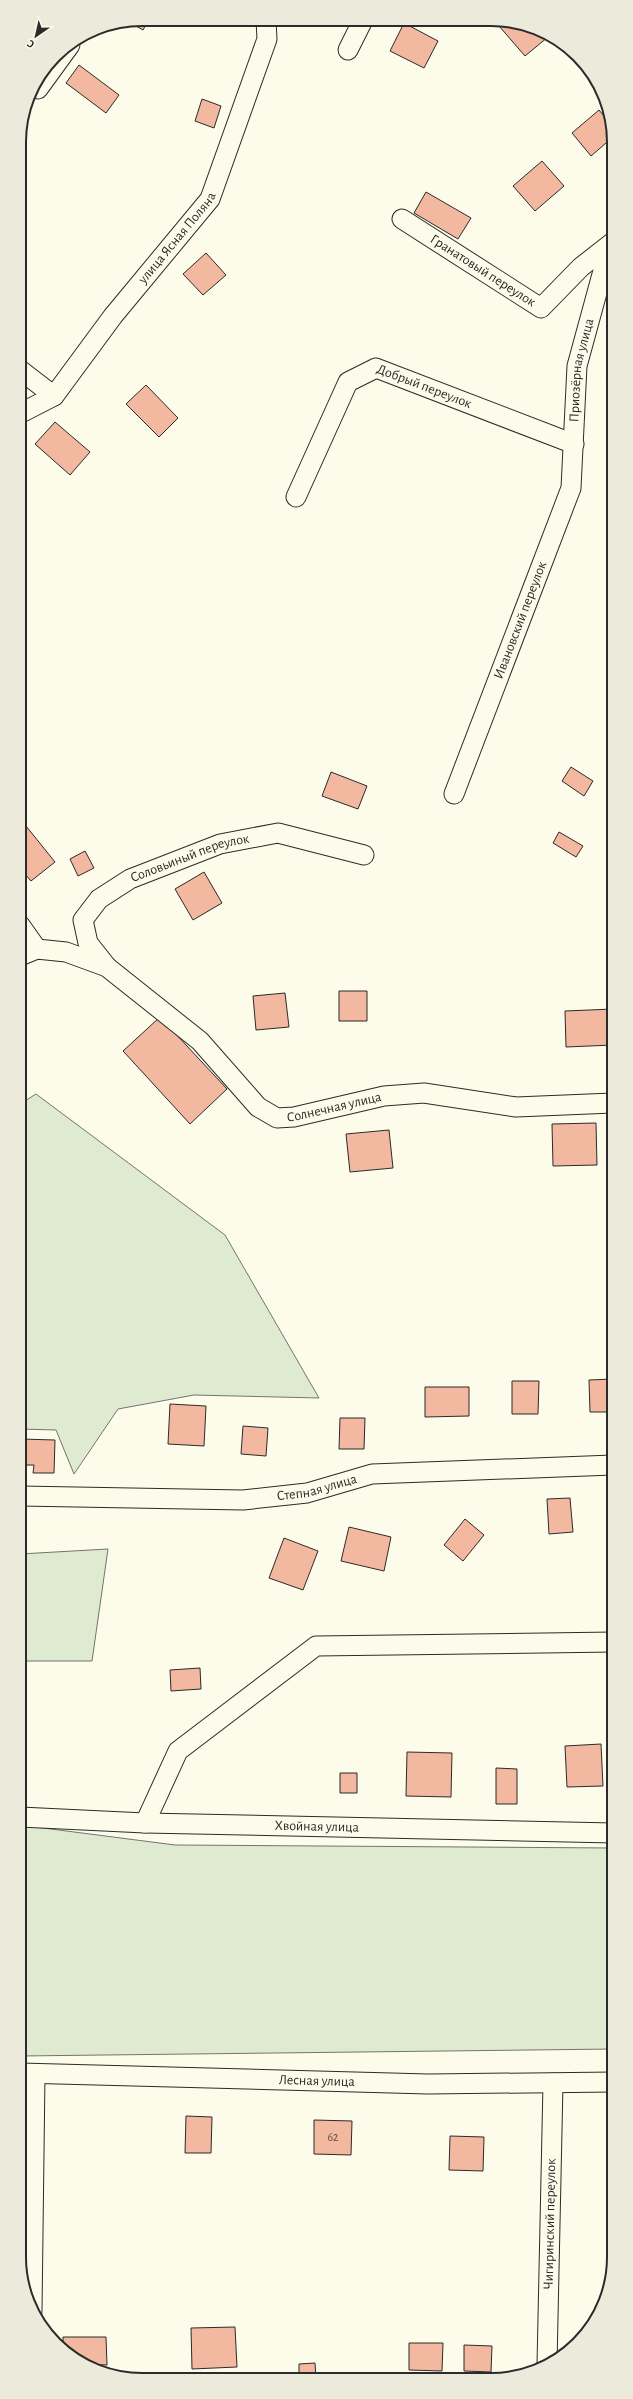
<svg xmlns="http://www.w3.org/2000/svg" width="633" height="2399" font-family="'Alegreya Sans',sans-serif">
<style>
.green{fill:#deebd1;stroke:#74746e}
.building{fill:#f2b8a0;stroke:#2b2b2b}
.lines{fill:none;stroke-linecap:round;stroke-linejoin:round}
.minor-casing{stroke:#2b2b2b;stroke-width:21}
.minor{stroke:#fdfbea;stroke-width:19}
.labels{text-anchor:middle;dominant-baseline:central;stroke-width:3;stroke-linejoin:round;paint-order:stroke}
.number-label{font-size:12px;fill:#5d4e48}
.street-label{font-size:14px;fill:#2b2b2b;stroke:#fdfbea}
.rim{fill:none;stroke:#2b2b2b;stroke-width:2}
</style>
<rect width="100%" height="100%" fill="#fdfbea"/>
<path class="green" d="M 36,1094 L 225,1235 L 319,1398 L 194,1395 L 118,1409 L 74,1474 L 56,1430 L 20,1429 L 20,1104 Z
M 108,1549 L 92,1661 L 20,1661 L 20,1554 Z
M 20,1825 L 175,1845 L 614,1848 L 614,2049 L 20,2056 Z"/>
<path class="building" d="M 142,19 L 149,19 L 143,30 L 129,22 Z
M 505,21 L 515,21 L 543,32 L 548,37 L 525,56 L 499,26 Z
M 404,23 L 438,41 L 424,68 L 390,51 Z
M 79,65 L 119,95 L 106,113 L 66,83 Z
M 202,99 L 221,106 L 214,128 L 195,121 Z
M 599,110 L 613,127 L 613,137 L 591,156 L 572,133 Z
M 542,161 L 564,186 L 535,211 L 513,186 Z
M 426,192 L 471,218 L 458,239 L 414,213 Z
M 206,253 L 226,275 L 203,295 L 183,274 Z
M 613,369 L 613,383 L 606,377 Z
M 146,385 L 178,418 L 159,437 L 126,404 Z
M 55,422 L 90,452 L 70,475 L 35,444 Z
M 571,767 L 593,781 L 584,796 L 562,781 Z
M 331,772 L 367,786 L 358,809 L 322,796 Z
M 26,826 L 55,862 L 31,881 L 20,868 L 20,831 Z
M 559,832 L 583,846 L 576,857 L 553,843 Z
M 85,851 L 94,868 L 78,876 L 70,859 Z
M 204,872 L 222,903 L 193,920 L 175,889 Z
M 339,991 L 367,991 L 367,1021 L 339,1021 Z
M 285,993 L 289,1027 L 256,1030 L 253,996 Z
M 613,1009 L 613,1045 L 566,1047 L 565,1011 Z
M 160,1017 L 227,1089 L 190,1124 L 123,1051 Z
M 596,1123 L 597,1165 L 553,1166 L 552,1124 Z
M 389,1130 L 393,1168 L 350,1172 L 346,1134 Z
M 613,1379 L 613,1412 L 590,1412 L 589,1380 Z
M 512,1381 L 539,1381 L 538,1414 L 512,1414 Z
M 425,1387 L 469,1387 L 469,1416 L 425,1417 Z
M 170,1404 L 206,1406 L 204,1446 L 168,1444 Z
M 340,1418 L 365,1418 L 364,1449 L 339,1449 Z
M 243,1426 L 268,1428 L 266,1456 L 241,1454 Z
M 20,1439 L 55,1440 L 54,1473 L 33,1473 L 34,1465 L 20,1465 Z
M 570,1498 L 573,1532 L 549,1534 L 547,1499 Z
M 465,1519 L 484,1535 L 463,1561 L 444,1545 Z
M 349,1527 L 391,1537 L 384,1571 L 341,1561 Z
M 284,1538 L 318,1551 L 303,1590 L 269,1578 Z
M 200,1668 L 201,1689 L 171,1691 L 170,1670 Z
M 601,1744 L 603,1786 L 567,1787 L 565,1746 Z
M 407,1752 L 452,1753 L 451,1797 L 406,1796 Z
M 496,1768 L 517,1769 L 517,1804 L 496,1804 Z
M 340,1773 L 357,1773 L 357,1793 L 340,1793 Z
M 186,2116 L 212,2117 L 211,2153 L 185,2153 Z
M 314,2120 L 352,2121 L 351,2155 L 314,2154 Z
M 450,2136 L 484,2137 L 483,2171 L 449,2170 Z
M 235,2327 L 237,2367 L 192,2369 L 191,2328 Z
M 63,2337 L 106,2337 L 107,2365 L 81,2364 L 63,2350 Z
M 409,2343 L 443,2343 L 442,2371 L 409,2370 Z
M 464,2345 L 492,2346 L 491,2372 L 464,2371 Z
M 315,2363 L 316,2378 L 299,2378 L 299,2364 Z"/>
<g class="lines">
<g class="minor-casing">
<g id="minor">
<path d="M 348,50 L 363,20"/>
<path d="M 38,89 L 70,45"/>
<path id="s1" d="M 402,219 L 541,308 L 581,267 L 613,242"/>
<path d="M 19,369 L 54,396"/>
<path id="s2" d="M 19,414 L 54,396 L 113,316 L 210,199 L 267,39 L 266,20"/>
<path id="s3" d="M 296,497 L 348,382 L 376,368 L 574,444"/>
<path id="s4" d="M 454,794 L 571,488 L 577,366 L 604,267 L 613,253"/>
<path d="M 20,925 L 37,949"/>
<path id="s5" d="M 20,956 L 37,949 L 66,952 L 107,967 L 200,1041 L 258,1107 L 277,1118 L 294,1117 L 384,1096 L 424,1093 L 516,1107 L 613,1103"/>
<path id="s6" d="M 107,967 L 88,943 L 83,920 L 99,899 L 130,879 L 220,844 L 278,833 L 364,855"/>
<path id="s7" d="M 20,1496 L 243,1500 L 307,1493 L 372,1474 L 613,1465"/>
<path id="s8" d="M 20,1817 L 145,1823 L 614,1833"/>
<path d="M 145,1823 L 178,1751 L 316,1646 L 614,1642"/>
<path id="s9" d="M 20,2073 L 428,2084 L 614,2082"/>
<path d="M 32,2312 L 35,2074"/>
<path id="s10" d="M 547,2365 L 553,2083"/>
</g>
</g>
<use href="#minor" class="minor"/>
</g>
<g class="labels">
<g class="number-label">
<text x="333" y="2137">62</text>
</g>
<g class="street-label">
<text stroke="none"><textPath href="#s2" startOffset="240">улица Ясная Поляна</textPath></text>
<text stroke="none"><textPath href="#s1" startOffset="96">Гранатовый переулок</textPath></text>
<text stroke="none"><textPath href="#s4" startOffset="446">Приозёрная улица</textPath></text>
<text stroke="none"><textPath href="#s3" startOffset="209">Добрый переулок</textPath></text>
<text stroke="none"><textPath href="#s4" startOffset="186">Ивановский переулок</textPath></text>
<text stroke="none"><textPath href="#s6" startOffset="181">Соловьиный переулок</textPath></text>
<text stroke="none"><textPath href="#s5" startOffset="378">Солнечная улица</textPath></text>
<text stroke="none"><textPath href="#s7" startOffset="298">Степная улица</textPath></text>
<text stroke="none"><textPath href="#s8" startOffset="297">Хвойная улица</textPath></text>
<text stroke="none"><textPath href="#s9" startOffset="297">Лесная улица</textPath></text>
<text stroke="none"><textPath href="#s10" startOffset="141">Чигиринский переулок</textPath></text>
</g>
</g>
<path d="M0 0H633V2399H0ZM142 26H491A116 116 0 0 1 607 142V2257A116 116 0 0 1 491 2373H142A116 116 0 0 1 26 2257V142A116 116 0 0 1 142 26Z" fill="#eceadb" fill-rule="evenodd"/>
<path class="rim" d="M142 26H491A116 116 0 0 1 607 142V2257A116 116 0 0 1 491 2373H142A116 116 0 0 1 26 2257V142A116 116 0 0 1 142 26Z"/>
<g transform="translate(36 36) rotate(214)" stroke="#fdfbea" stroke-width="3" paint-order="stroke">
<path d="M0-3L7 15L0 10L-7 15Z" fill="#2b2b2b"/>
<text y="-6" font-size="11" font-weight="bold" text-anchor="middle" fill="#2b2b2b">С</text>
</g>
</svg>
